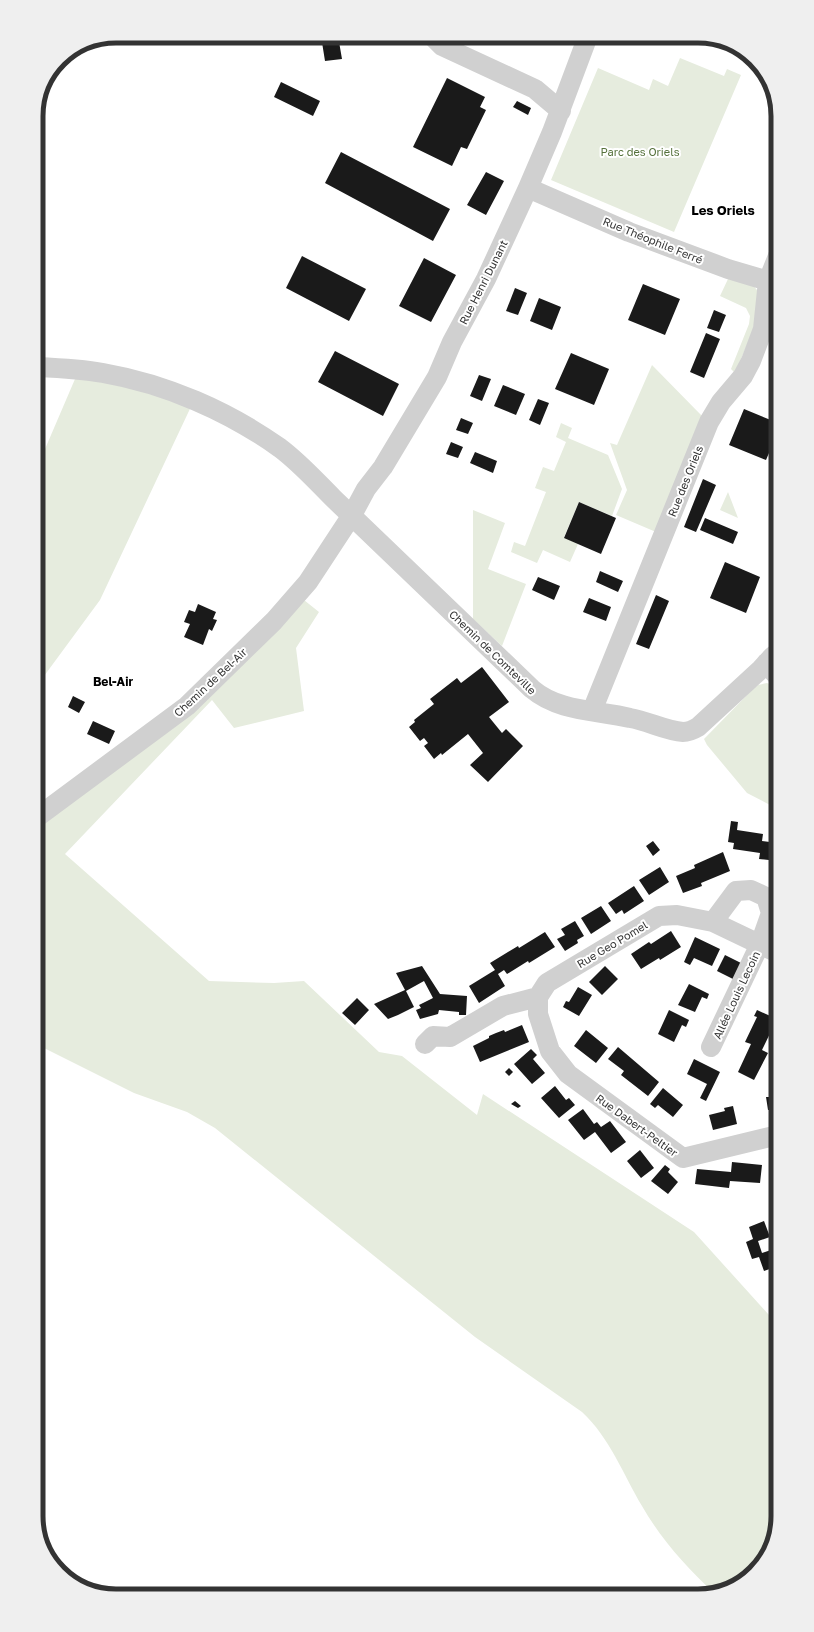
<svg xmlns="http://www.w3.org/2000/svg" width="814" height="1632" font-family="'Golos Text',sans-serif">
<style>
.green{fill:#e6ecde}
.building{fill:#1a1a1a}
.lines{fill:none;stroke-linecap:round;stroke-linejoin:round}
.minor{stroke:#d0d0d0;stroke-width:20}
.labels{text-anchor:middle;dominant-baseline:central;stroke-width:4;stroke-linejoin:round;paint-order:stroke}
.park-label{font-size:11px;fill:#56723c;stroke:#fff}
.street-label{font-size:11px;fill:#333;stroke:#fff}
.neighbourhood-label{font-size:12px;font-weight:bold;fill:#000;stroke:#fff}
.quarter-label{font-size:13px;font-weight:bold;fill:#000;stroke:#fff}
.rim{fill:none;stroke:#333;stroke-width:5}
</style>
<rect width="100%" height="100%" fill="#fff"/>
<path class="green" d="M 680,58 L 724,76 L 727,69 L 741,75 L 674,232 L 551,180 L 598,68 L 649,90 L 653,79 L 668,86 Z
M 728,279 L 752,284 L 757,290 L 759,317 L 735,373 L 731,369 L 749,324 L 750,316 L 746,308 L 720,296 Z
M 81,365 L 196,396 L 100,600 L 36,687 L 36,470 Z
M 652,365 L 702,416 L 656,532 L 616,515 L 627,490 L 610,443 L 617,445 Z
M 561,423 L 572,428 L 568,438 L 608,455 L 622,489 L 612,516 L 579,502 L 564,537 L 578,544 L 570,562 L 543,550 L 537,563 L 511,552 L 514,542 L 525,546 L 546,492 L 535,488 L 543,467 L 554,471 L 566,442 L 556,437 Z
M 728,492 L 738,518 L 720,510 Z
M 473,510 L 505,523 L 488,569 L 526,584 L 502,646 L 473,619 Z
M 304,600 L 319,612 L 296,648 L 304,711 L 234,728 L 212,700 L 65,854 L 209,981 L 274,983 L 304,981 L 379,1052 L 402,1056 L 477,1115 L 483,1094 L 694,1232 L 778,1325 L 778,1516 L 764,1561 L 729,1590 L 714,1593 C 686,1567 661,1539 642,1506 C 623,1474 610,1438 582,1412 L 475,1337 L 215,1128 L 187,1112 L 134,1093 L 36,1044 L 36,823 Z
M 767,683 L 774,686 L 778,690 L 778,807 L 770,805 L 747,793 L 707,745 L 704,739 L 752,690 L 758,685 Z"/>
<path class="building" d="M 321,36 L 338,36 L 342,59 L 325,61 Z
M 447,78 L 485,97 L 480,107 L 486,110 L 467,149 L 461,147 L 452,166 L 413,147 Z
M 281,82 L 320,101 L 313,116 L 274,97 Z
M 517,101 L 531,108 L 528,115 L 513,107 Z
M 341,152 L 450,209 L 433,241 L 325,183 Z
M 486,172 L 504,181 L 486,215 L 467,205 Z
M 302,256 L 366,289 L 349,321 L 286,288 Z
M 424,258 L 456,275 L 431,322 L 399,306 Z
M 643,284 L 680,299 L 665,335 L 628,320 Z
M 515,288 L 527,293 L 518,315 L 506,311 Z
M 539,298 L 561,307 L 552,330 L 530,321 Z
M 714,310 L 726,315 L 719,332 L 707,328 Z
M 706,333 L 720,339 L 704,378 L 690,372 Z
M 335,351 L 399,384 L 383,416 L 318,382 Z
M 571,353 L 609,369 L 594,405 L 555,389 Z
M 479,375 L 491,379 L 482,401 L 470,396 Z
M 503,385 L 525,394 L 516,415 L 494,406 Z
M 538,399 L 549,403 L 540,425 L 529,420 Z
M 744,409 L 778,423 L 778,432 L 766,460 L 729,445 Z
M 461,418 L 473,423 L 468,434 L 456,430 Z
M 451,442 L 463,447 L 458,458 L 446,454 Z
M 475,452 L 497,461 L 493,473 L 470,463 Z
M 703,479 L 716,485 L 696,532 L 684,527 Z
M 579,502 L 616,518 L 601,554 L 564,538 Z
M 705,518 L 738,532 L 733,544 L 700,530 Z
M 725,562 L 760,577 L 746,613 L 710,598 Z
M 600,571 L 623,581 L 618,592 L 596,582 Z
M 538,577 L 560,586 L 554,600 L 532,590 Z
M 656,595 L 669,601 L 649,649 L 636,644 Z
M 589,598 L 611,607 L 606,621 L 583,612 Z
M 198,604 L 216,612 L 213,619 L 217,620 L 212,631 L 209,629 L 203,645 L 184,637 L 190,624 L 184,622 L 189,610 L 195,612 Z
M 482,667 L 509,702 L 489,717 L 502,733 L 506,729 L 523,746 L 488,782 L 470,765 L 483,753 L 468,734 L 442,755 L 441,753 L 434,759 L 424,746 L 428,743 L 424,738 L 420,741 L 409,727 L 415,722 L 414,720 L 434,704 L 430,699 L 457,678 L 461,683 Z
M 73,696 L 85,702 L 79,713 L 68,707 Z
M 93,721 L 115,731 L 109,744 L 87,734 Z
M 731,821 L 738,822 L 737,830 L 763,834 L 762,841 L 778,843 L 778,861 L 759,859 L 760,853 L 733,849 L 734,843 L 728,842 Z
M 653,841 L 660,850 L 653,856 L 646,846 Z
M 723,852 L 730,871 L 701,883 L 702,886 L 683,893 L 676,876 L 695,868 L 694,865 Z
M 660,867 L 669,882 L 649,895 L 639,880 Z
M 634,886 L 644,901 L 624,914 L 622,910 L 616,914 L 608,903 Z
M 601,906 L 611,921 L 591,934 L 581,918 Z
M 575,921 L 584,936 L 577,940 L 578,943 L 565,951 L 557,939 L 565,935 L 561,929 Z
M 671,931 L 681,947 L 660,960 L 659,958 L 641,969 L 631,954 L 649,942 L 651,944 Z
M 545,932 L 555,947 L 529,963 L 528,961 L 507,974 L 504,970 L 498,974 L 505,986 L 479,1003 L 469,986 L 495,970 L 490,963 L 518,946 L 519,948 Z
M 695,937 L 720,949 L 712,966 L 694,958 L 690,965 L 684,962 Z
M 725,955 L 745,965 L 737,981 L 717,971 Z
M 422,966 L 440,994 L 467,996 L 466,1015 L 459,1015 L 459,1012 L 439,1010 L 438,1014 L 420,1019 L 416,1010 L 421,1008 L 419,1005 L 433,998 L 424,981 L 406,991 L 414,1007 L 398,1015 L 388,1019 L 374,1004 L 405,990 L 396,973 Z
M 605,966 L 618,979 L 602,995 L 589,982 Z
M 778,979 L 778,996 L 771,993 Z
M 689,984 L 709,994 L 707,999 L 702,997 L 695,1012 L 678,1005 Z
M 578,987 L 592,995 L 579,1016 L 563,1007 L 566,1001 L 569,1002 Z
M 357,998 L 369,1010 L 355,1025 L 342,1013 Z
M 669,1010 L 689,1020 L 686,1027 L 682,1025 L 674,1042 L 658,1034 Z
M 757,1010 L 777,1019 L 762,1050 L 768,1053 L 754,1080 L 738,1072 L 751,1044 L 745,1042 L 757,1017 L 754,1016 Z
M 522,1025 L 529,1042 L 480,1062 L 473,1046 L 489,1038 L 489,1036 L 496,1033 L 504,1030 L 505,1032 Z
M 586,1030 L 608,1048 L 596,1063 L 574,1046 Z
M 618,1047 L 659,1082 L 648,1096 L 621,1075 L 624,1071 L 608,1059 Z
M 531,1049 L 537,1055 L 533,1059 L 545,1073 L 532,1084 L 514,1064 Z
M 694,1059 L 720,1072 L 706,1101 L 700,1098 L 707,1084 L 687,1074 Z
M 509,1068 L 513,1072 L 509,1076 L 505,1072 Z
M 555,1086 L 566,1100 L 569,1098 L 575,1105 L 559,1118 L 541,1098 Z
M 663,1088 L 683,1105 L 673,1117 L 658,1105 L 655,1108 L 650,1104 Z
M 772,1091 L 778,1091 L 778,1109 L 768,1110 L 766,1097 L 773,1097 Z
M 515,1101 L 521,1106 L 518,1108 L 511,1104 Z
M 733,1106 L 737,1124 L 713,1130 L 709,1115 L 725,1111 L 724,1108 Z
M 583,1109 L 594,1124 L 597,1122 L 601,1127 L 610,1121 L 626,1142 L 611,1153 L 595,1132 L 584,1140 L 568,1120 Z
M 640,1150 L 654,1168 L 641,1178 L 627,1161 Z
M 771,1150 L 778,1151 L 778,1169 L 769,1166 Z
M 732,1162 L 762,1165 L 760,1183 L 730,1181 L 729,1188 L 695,1184 L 697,1169 L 731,1172 Z
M 665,1165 L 670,1169 L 668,1172 L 678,1182 L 668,1194 L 651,1181 Z
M 764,1221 L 770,1237 L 758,1241 L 762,1253 L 774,1249 L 778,1260 L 778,1266 L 764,1271 L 759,1257 L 752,1259 L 746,1242 L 753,1239 L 749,1227 Z"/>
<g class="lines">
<path class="minor" d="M 432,36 L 442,46 L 535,89 L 561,111
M 528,188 L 629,232 L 728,269 L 768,281 L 778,289
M 36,367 C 58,368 81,369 103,373 C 166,384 228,411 280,448 C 300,463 316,481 333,498 L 532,689 C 559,712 597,710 630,718 C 648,721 666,731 683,732 C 689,732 693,730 698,727 L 761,669 L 772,657 L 778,652
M 766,663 L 778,677
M 592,711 L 709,422 L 721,402 L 743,376 L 751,361 L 763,329 L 768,281 L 778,256
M 36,818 L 187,706 L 274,621 L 308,582 L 352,515 L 366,489 L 383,467 L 437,377 L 452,342 L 486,279 L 528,188 L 552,132 L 588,36
M 425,1044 L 433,1036 L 450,1037 L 503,1006 L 538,997
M 711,1047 L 760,944 L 771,913 L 766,897 L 751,890 L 736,891 L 713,922
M 778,1135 L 683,1158 L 568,1074 L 550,1051 L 538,1014 L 538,997 L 547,983 L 659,916 L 677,915 L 713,922 L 778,953"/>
</g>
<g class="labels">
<g class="park-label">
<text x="640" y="151">Parc des Oriels</text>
</g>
<g class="street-label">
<text transform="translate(653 240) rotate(22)">Rue Théophile Ferré</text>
<text transform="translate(483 282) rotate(-63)">Rue Henri Dunant</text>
<text transform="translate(685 481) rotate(-68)">Rue des Oriels</text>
<text transform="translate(493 652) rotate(44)">Chemin de Comteville</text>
<text transform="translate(210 682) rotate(-43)">Chemin de Bel-Air</text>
<text transform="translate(612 944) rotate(-31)">Rue Geo Pomel</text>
<text transform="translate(736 995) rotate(-65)">Allée Louis Lecoin</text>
<text transform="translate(637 1125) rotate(36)">Rue Dabert-Peltier</text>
</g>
<g class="neighbourhood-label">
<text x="113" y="681">Bel-Air</text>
</g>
<g class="quarter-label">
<text x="723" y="210">Les Oriels</text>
</g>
</g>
<path d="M0 0H814V1632H0ZM116 43H698A73 73 0 0 1 771 116V1516A73 73 0 0 1 698 1589H116A73 73 0 0 1 43 1516V116A73 73 0 0 1 116 43Z" fill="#efefef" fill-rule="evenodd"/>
<path class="rim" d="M116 43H698A73 73 0 0 1 771 116V1516A73 73 0 0 1 698 1589H116A73 73 0 0 1 43 1516V116A73 73 0 0 1 116 43Z"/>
</svg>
